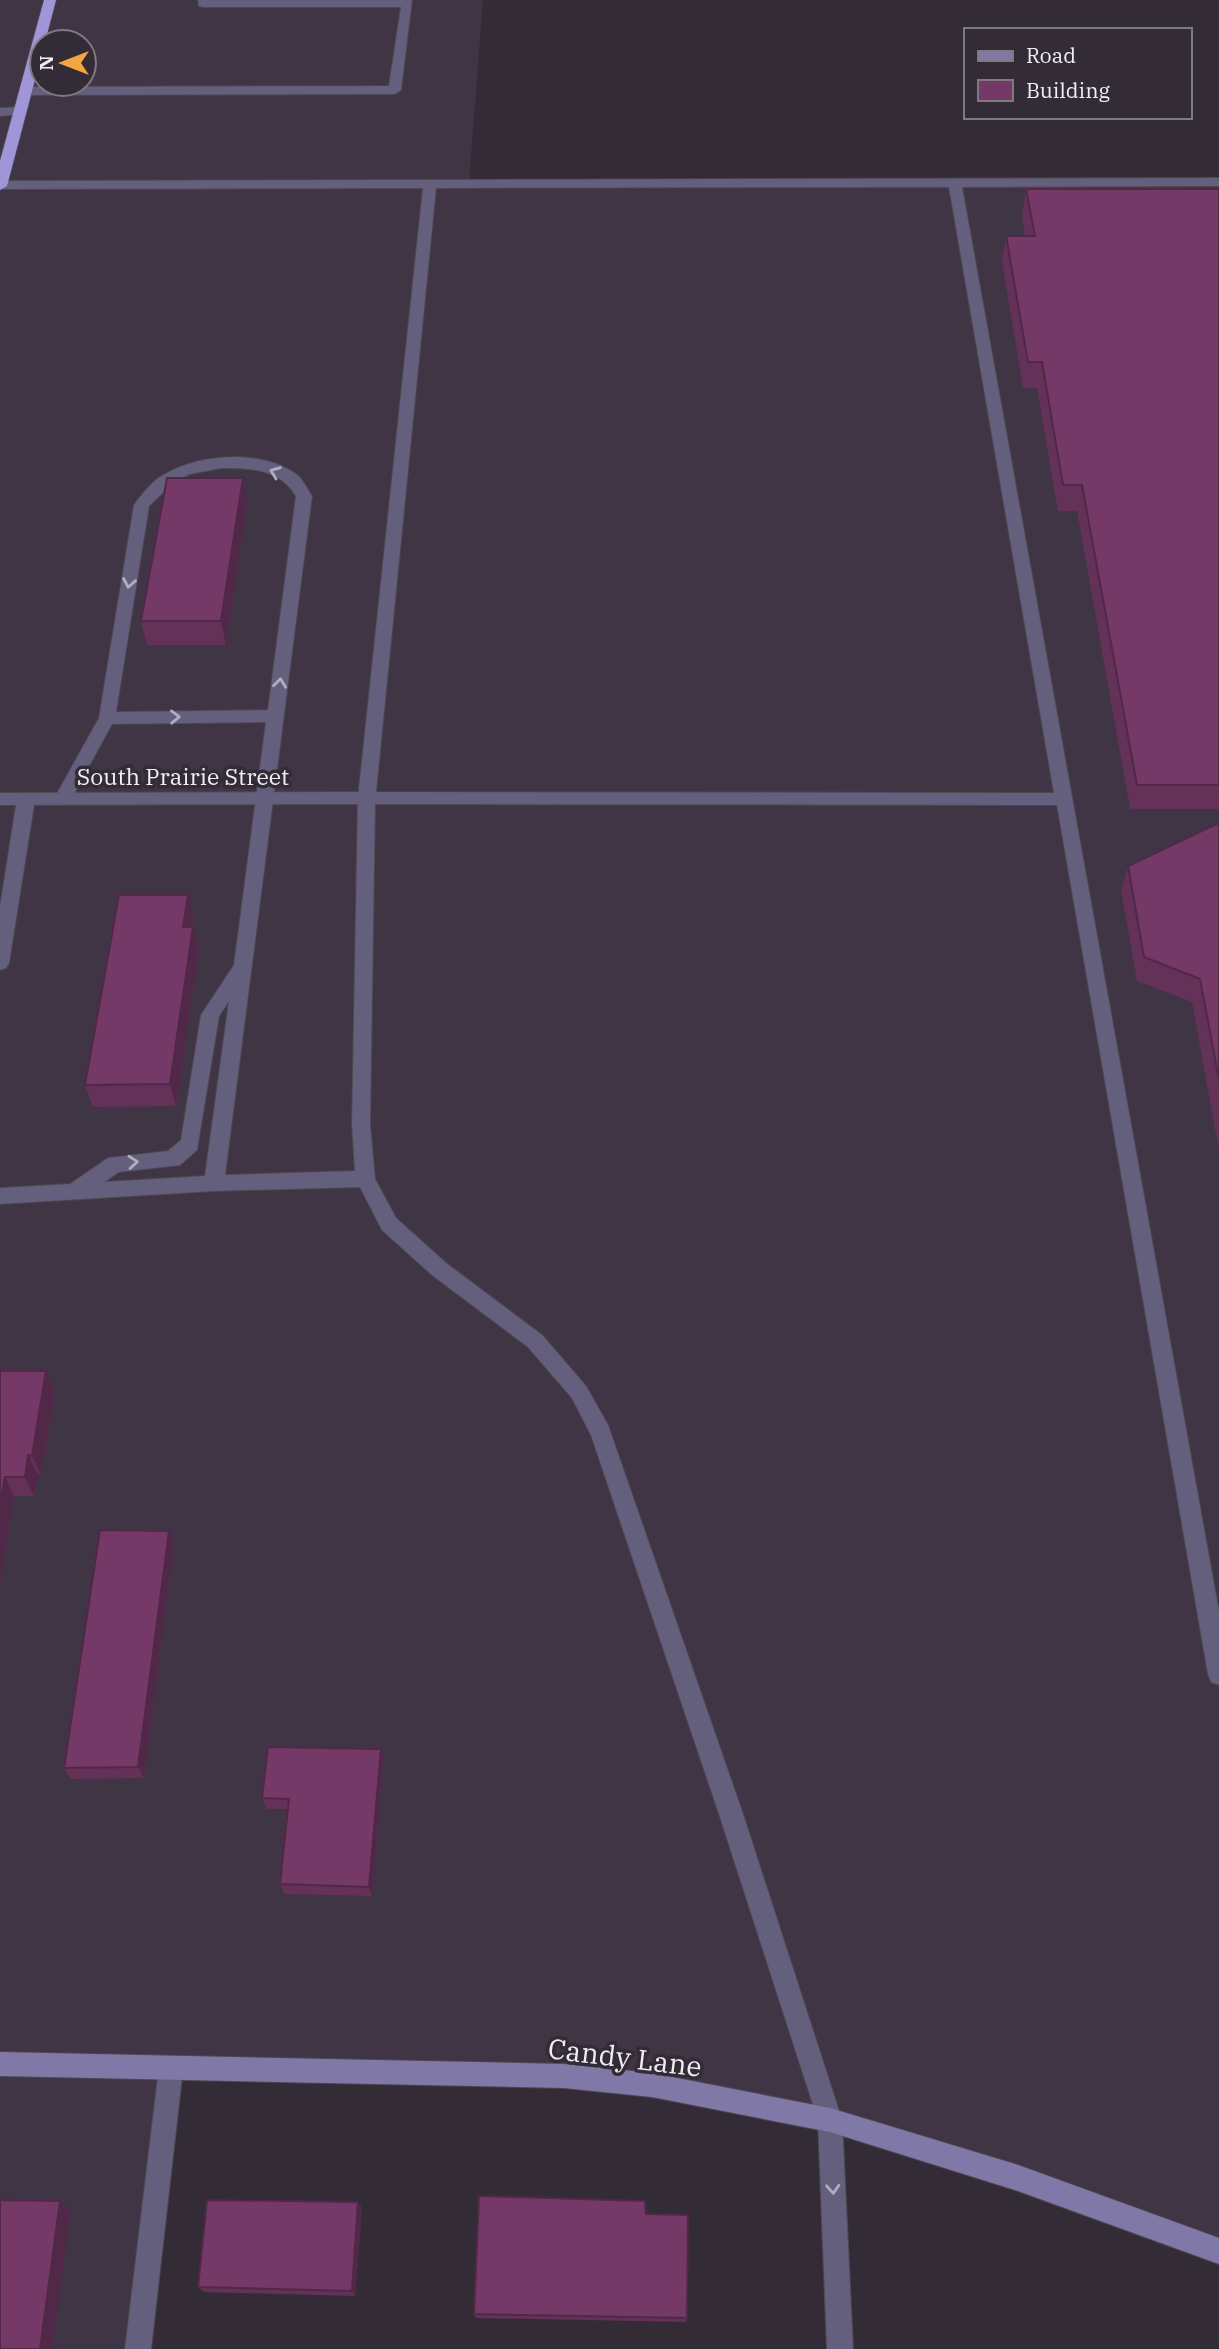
<svg xmlns="http://www.w3.org/2000/svg" width="1219" height="2349" font-family="'IBM Plex Serif',serif">
<style>
.built{fill:#3f3545;fill-rule:evenodd}
.lines{fill:none;stroke-linecap:round;stroke-linejoin:round}
.service-casing{stroke:#4e4751;stroke-width:2}
.minor-casing{stroke:#4e4751;stroke-width:2}
.secondary-casing{stroke:#4e4751;stroke-width:2}
.trunk-casing{stroke:#4e4751;stroke-width:2}
.service{fill:#635f7c;fill-rule:evenodd}
.minor{fill:#635f7c;fill-rule:evenodd}
.secondary{fill:#8079a7;fill-rule:evenodd}
.trunk{fill:#a096d7;fill-rule:evenodd}
.wall{fill:#643158}
.shaded-wall{fill:#512847}
.building{fill:#743966;stroke:#512847;stroke-width:2}
.oneway{stroke:#b2adbe}
.labels{text-anchor:middle;dominant-baseline:central;stroke-width:7;stroke-linejoin:round;paint-order:stroke}
.street-label{font-size:23px;fill:#f2edf4;stroke:#332c36}
.near-street-label{font-size:28px;fill:#f2edf4;stroke:#332c36}
</style>
<rect width="100%" height="100%" fill="#332c36"/>
<path class="built" d="M 0,0 L 483,0 L 469,183 L 1219,182 L 1219,2251 L 830,2120 L 652,2085 L 171,2068 L 138,2349 L 0,2349 ZM 42,42 L 84,42 L 84,84 L 42,84 Z"/>
<g class="lines">
<g class="service-casing">
<path id="service" d="M 198,0 L 412,0 L 401,90 L 395,94 L 26,95 L 20,91 L 26,87 L 389,86 L 401,7 L 203,7 L 199,6 Z
M 20,107 L 26,111 L 25,114 L 0,116 L 0,108 Z
M 1219,178 L 1219,186 L 962,187 L 1219,1612 L 1219,1685 L 1211,1682 L 1208,1674 L 1057,805 L 375,804 L 370,1124 L 375,1179 L 396,1218 L 446,1263 L 542,1335 L 586,1386 L 608,1425 L 743,1814 L 842,2120 L 839,2129 L 830,2132 L 821,2129 L 818,2120 L 719,1814 L 591,1435 L 572,1398 L 528,1347 L 432,1275 L 382,1230 L 360,1187 L 214,1191 L 0,1204 L 0,1188 L 70,1184 L 108,1158 L 168,1151 L 181,1140 L 201,1015 L 234,965 L 266,722 L 112,724 L 69,803 L 63,805 L 54,799 L 99,718 L 134,505 C 143,493 152,481 165,474 C 200,454 261,449 296,474 C 303,479 307,489 312,496 L 225,1175 L 355,1171 L 352,1124 L 358,798 L 423,188 L 0,189 L 0,181 ZM 949,187 L 1054,793 L 376,792 L 436,188 ZM 222,468 C 251,468 280,469 296,496 L 268,710 L 116,712 L 149,506 L 174,482 L 190,474 ZM 229,1001 L 205,1176 L 104,1182 L 119,1172 L 180,1165 L 197,1150 L 219,1016 Z
M 26,793 L 35,799 L 9,963 L 6,968 L 0,970 L 0,907 L 17,799 Z
M 171,2056 L 180,2059 L 183,2068 L 151,2349 L 125,2349 L 159,2068 L 162,2059 Z"/>
</g>
<g class="minor-casing">
<path id="minor" d="M 367,792 L 376,798 L 367,804 L 0,805 L 0,793 Z
M 830,2108 L 839,2111 L 842,2120 L 853,2349 L 827,2349 L 818,2120 L 821,2111 Z"/>
</g>
<g class="secondary-casing">
<path id="secondary" d="M 0,2052 L 564,2064 L 652,2073 L 830,2108 L 1015,2164 L 1219,2238 L 1219,2264 L 1015,2190 L 830,2132 L 652,2097 L 564,2088 L 0,2076 Z"/>
</g>
<g class="trunk-casing">
<path id="trunk" d="M 44,0 L 56,0 L 45,42 L 42,42 L 42,53 L 7,186 L 0,190 L 0,161 Z"/>
</g>
<use href="#service" class="service"/>
<use href="#minor" class="minor"/>
<use href="#secondary" class="secondary"/>
<use href="#trunk" class="trunk"/>
</g>
<path class="wall" d="M 1026,189 L 1219,189 L 1219,809 L 1130,809 L 1077,511 L 1058,511 L 1037,388 L 1023,388 L 1002,262 L 1006,236 L 1025,236 L 1022,215 Z
M 247,503 L 226,645 L 147,645 L 141,621 Z
M 1219,823 L 1219,1151 L 1192,1002 L 1137,981 L 1121,890 L 1128,866 Z
M 188,895 L 193,918 L 192,927 L 193,927 L 199,951 L 176,1106 L 93,1107 L 85,1085 Z
M 0,1371 L 46,1371 L 55,1391 L 41,1475 L 38,1474 L 34,1496 L 14,1496 L 0,1581 Z
M 169,1531 L 174,1544 L 144,1778 L 71,1779 L 64,1768 Z
M 381,1749 L 383,1760 L 372,1896 L 284,1894 L 280,1884 L 288,1809 L 266,1809 L 262,1798 Z
M 358,2202 L 362,2208 L 355,2296 L 204,2292 L 198,2287 Z
M 646,2214 L 687,2318 L 686,2322 L 476,2318 L 474,2314 Z"/>
<path class="shaded-wall" d="M 243,478 L 247,503 L 226,645 L 221,621 Z
M 188,895 L 193,918 L 189,951 L 183,927 Z
M 193,927 L 199,951 L 176,1106 L 170,1084 Z
M 46,1371 L 55,1391 L 41,1475 L 32,1456 Z
M 28,1455 L 38,1474 L 34,1496 L 25,1477 Z
M 5,1477 L 14,1496 L 0,1581 L 0,1504 Z
M 169,1531 L 174,1544 L 144,1778 L 138,1767 Z
M 381,1749 L 383,1760 L 372,1896 L 369,1887 Z
M 60,2201 L 71,2209 L 52,2349 L 40,2349 Z
M 358,2202 L 362,2208 L 355,2296 L 352,2291 Z"/>
<path class="building" d="M 1026,189 L 1219,189 L 1219,785 L 1137,785 L 1082,485 L 1063,485 L 1042,362 L 1028,362 L 1006,236 L 1035,236 Z
M 167,478 L 243,478 L 221,621 L 141,621 Z
M 1219,823 L 1219,1080 L 1200,979 L 1144,957 L 1128,866 Z
M 119,895 L 188,895 L 183,927 L 193,927 L 170,1084 L 85,1085 Z
M 0,1371 L 46,1371 L 32,1456 L 28,1455 L 25,1477 L 5,1477 L 0,1504 Z
M 100,1530 L 169,1531 L 138,1767 L 64,1768 Z
M 268,1747 L 381,1749 L 369,1887 L 280,1884 L 289,1799 L 262,1798 Z
M 479,2196 L 645,2201 L 646,2214 L 688,2215 L 687,2318 L 474,2314 Z
M 0,2200 L 60,2201 L 40,2349 L 0,2349 Z
M 207,2200 L 358,2202 L 352,2291 L 198,2287 Z"/>
<defs><path id="oneway-chevron" d="M-2-3.5L2.5 0L-2 3.5" fill="none" stroke-width="1.6" stroke-linecap="round" stroke-linejoin="round" transform="scale(1.75)"/></defs>
<g class="oneway">
<use href="#oneway-chevron" transform="translate(275 472) rotate(-159)"/>
<use href="#oneway-chevron" transform="translate(129 583) rotate(100)"/>
<use href="#oneway-chevron" transform="translate(280 683) rotate(-83)"/>
<use href="#oneway-chevron" transform="translate(175 717) rotate(-1)"/>
<use href="#oneway-chevron" transform="translate(133 1162) rotate(-5)"/>
<use href="#oneway-chevron" transform="translate(833 2189) rotate(87)"/>
</g>
<g class="labels">
<g class="street-label">
<text x="183" y="776">South Prairie Street</text>
</g>
<g class="near-street-label">
<text transform="translate(625 2057) rotate(7)">Candy Lane</text>
</g>
</g>
<rect x="964" y="28" width="228" height="91" fill="#332c36" stroke="#7f7982" stroke-width="2"/>
<rect x="978" y="51" width="35" height="10" fill="#8079a7" stroke="#7f7982" stroke-width="2"/>
<text x="1026" y="63" font-size="21" fill="#f2edf4">Road</text>
<rect x="978" y="80" width="35" height="21" fill="#743966" stroke="#7f7982" stroke-width="2"/>
<text x="1026" y="98" font-size="21" fill="#f2edf4">Building</text>
<g transform="translate(63 63) rotate(270)"><circle r="33" fill="#332c36" stroke="#7f7982" stroke-width="2"/>
<path d="M0-5L12 26L0 18L-12 26Z" fill="#f2a541"/>
<text y="-10" font-size="19" font-weight="bold" text-anchor="middle" fill="#f2edf4">N</text>
</g>
</svg>
